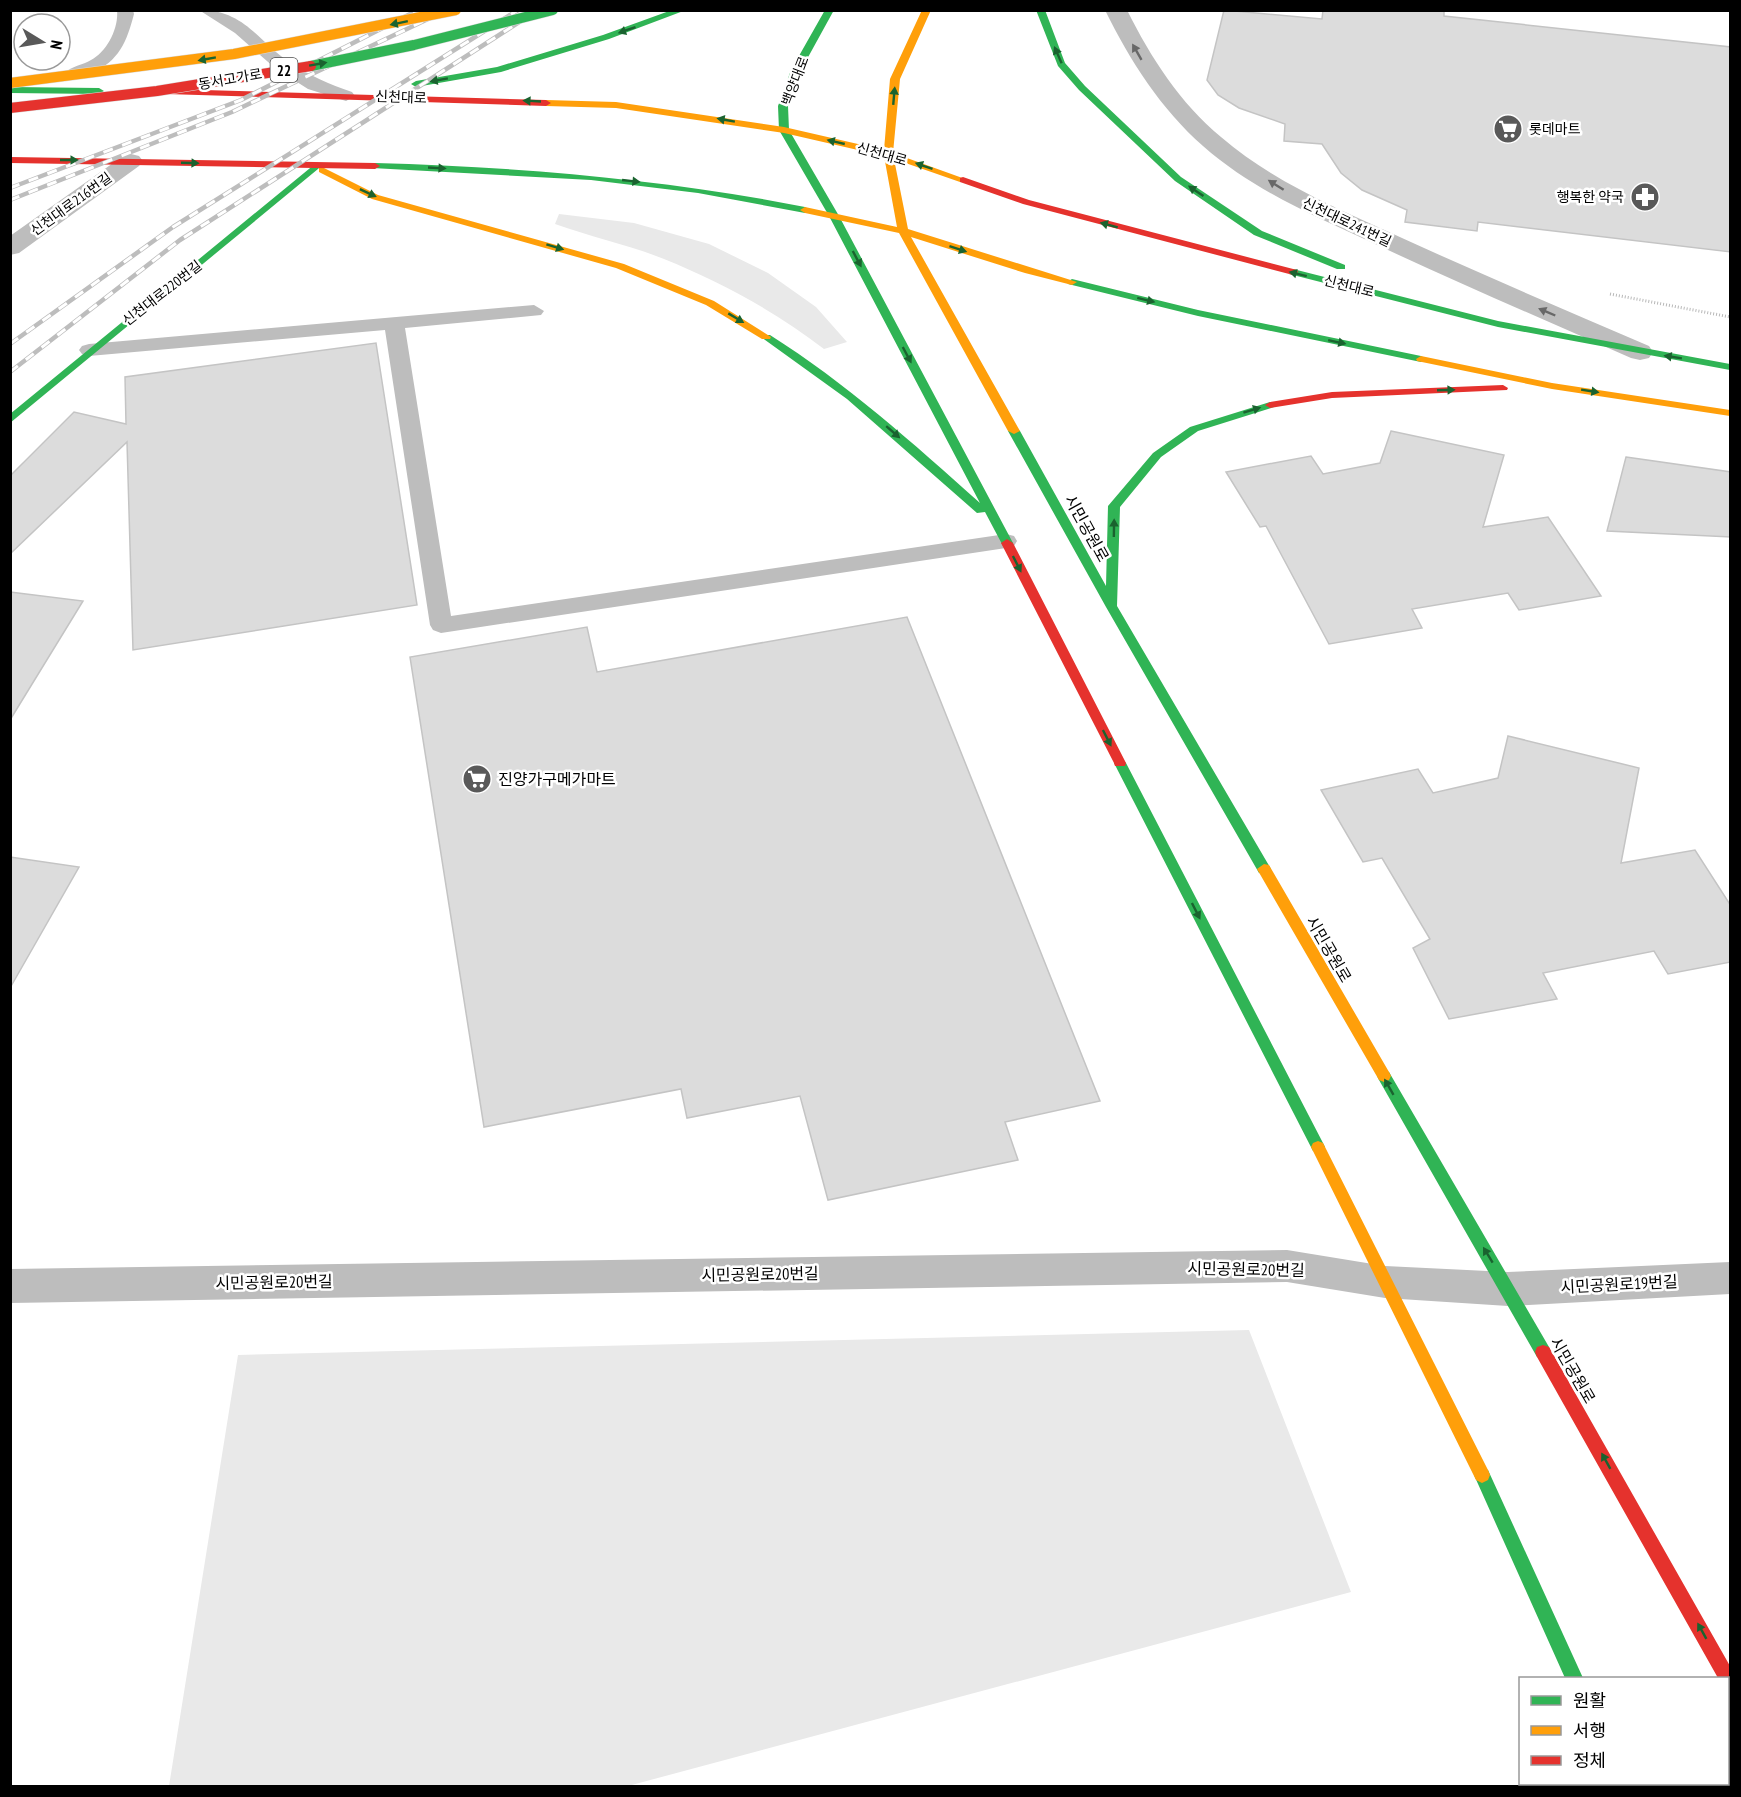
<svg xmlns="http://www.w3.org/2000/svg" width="1741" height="1797" font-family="'PT Sans Narrow','Noto Sans KR',sans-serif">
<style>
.green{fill:#e9e9e9}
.building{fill:#dcdcdc;stroke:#c4c4c4;stroke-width:1.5}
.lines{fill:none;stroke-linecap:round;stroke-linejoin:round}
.path{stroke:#b8b8b8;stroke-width:3;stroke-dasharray:1 2;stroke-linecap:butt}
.lane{fill:#bdbdbd;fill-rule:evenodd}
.street{fill:#bdbdbd;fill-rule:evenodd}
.fast{fill:#30b455;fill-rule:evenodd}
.slow{fill:#ff9f0a;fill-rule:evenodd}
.jam{fill:#e5322d;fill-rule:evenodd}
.rail-casing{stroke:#bdbdbd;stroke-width:4.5}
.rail{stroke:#fff;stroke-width:3;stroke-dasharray:10;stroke-linecap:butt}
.fast-bridge-casing{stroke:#dbdbdb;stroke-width:11;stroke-linecap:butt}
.slow-bridge-casing{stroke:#dbdbdb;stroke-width:11;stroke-linecap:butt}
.jam-bridge-casing{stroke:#dbdbdb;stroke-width:11;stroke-linecap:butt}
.fast-bridge{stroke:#30b455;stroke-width:10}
.slow-bridge{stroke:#ff9f0a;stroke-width:10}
.jam-bridge{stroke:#e5322d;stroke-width:10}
.oneway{fill:#1a632f}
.oneway2{fill:#686868}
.labels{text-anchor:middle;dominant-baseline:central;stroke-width:5;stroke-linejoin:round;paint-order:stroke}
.far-street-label{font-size:14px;fill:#000;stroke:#fff}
.far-poi-label{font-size:14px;fill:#000;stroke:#fff;text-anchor:start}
.shield{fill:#fff;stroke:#4c4c4c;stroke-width:1.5}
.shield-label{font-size:15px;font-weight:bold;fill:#000}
.street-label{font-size:16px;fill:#000;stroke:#fff}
.poi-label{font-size:16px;fill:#000;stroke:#fff;text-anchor:start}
</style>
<rect width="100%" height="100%" fill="#fff"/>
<path class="green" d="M 559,214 L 634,223 L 709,244 L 768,273 L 816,307 L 847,342 L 824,349 C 776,312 721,282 664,259 C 629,245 591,237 555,224 Z
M 1249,1330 L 1351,1592 L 628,1786 L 169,1786 L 238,1355 Z"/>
<path class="building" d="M 1224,10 L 1322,19 L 1323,10 L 1444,10 L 1444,16 L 1731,47 L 1731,252 L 1478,222 L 1477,231 L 1405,222 L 1407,210 L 1362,190 L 1341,173 L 1322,144 L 1284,141 L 1285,124 L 1239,108 L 1218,95 L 1207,80 Z
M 376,343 L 417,605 L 133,650 L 127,442 L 10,554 L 10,476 L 74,412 L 126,424 L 125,377 Z
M 1391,431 L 1504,455 L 1483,527 L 1548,517 L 1601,596 L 1519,610 L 1508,593 L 1412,609 L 1422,628 L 1329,644 L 1266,526 L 1260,527 L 1226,472 L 1311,456 L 1323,474 L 1380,463 Z
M 1626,457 L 1731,472 L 1731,537 L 1607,531 Z
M 10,592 L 83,601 L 10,720 Z
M 907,617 L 1100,1101 L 1005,1122 L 1018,1160 L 828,1200 L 800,1096 L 687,1118 L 681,1089 L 484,1127 L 410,657 L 587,627 L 597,672 Z
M 1508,736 L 1639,768 L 1621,863 L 1695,850 L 1731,906 L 1731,962 L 1668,974 L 1654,951 L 1543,973 L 1557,999 L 1449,1019 L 1413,948 L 1430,939 L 1382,858 L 1363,862 L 1321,790 L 1418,769 L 1433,793 L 1498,778 Z
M 10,857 L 79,867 L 10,988 Z"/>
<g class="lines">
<path class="path" d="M 1610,294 L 1730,317"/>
<path class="lane" d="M 117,10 L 133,10 L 134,14 C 127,41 119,62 91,73 C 83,76 76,79 68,77 L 65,73 C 71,66 83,65 91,60 C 107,52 119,28 117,10 Z
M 199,10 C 244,10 256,39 289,62 C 310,76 329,84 352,92 L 355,96 L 346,101 L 308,89 L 275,68 L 235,33 Z
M 534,305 L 544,311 L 541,315 L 405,328 L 451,616 L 1006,534 L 1014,536 L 1017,541 L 1014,546 L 1006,548 L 441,633 L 433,630 L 430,625 L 385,330 L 89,356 L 82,354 L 79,350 L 82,346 L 89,344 Z"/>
<path class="street" d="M 1105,10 L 1127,10 C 1151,58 1180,103 1221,137 C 1271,180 1332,206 1391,233 C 1476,272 1563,309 1649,346 L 1653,352 L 1649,358 L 1640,360 L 1631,358 C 1545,320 1458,283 1373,243 C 1314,216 1253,190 1203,146 C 1161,109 1130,61 1105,10 Z
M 131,154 L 139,156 L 143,161 L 139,166 L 19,253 L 10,255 L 10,236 L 123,156 Z
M 1287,1250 L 1385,1266 L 1508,1272 L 1730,1262 L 1730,1294 L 1508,1306 L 1385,1298 L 1287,1282 L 10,1303 L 10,1269 Z"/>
<path class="fast" d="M 672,10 L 686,10 L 609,39 L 501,72 L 416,87 L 411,84 L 416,81 L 497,67 L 603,35 Z
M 825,10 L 834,10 L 801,70 L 788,106 L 789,130 L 839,216 L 1013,543 L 1011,546 L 1003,546 L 985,512 L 977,513 L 847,399 L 761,337 L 762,335 L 770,335 C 846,383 913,443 980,503 L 829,216 L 779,130 L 778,106 L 791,70 Z
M 1036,10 L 1045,10 L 1065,63 L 1085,86 L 1181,177 L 1262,231 L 1345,265 L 1345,269 L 1337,269 L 1254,235 L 1175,181 L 1079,90 L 1058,66 Z
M 10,87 L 99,88 L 104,91 L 99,94 L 10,93 Z
M 375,163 C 520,167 663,179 805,207 L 810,210 L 805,213 L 698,193 L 591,180 L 372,168 L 370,166 Z
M 315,164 L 320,167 L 318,169 L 10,423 L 10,414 Z
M 1293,269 L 1498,321 L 1730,364 L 1730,370 L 1498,327 L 1289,274 L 1289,270 Z
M 1072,279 L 1198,310 L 1421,356 L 1426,359 L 1421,362 L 1198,316 L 1068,284 L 1067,282 Z
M 1270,402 L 1274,403 L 1274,407 L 1198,431 L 1161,457 L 1120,507 L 1117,606 L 1271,869 L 1264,874 L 1259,873 L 1106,607 L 1008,431 L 1014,428 L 1020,431 L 1106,586 L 1108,506 L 1153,453 L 1190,427 Z
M 1120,758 L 1126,763 L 1323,1143 L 1325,1147 L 1323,1151 L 1318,1153 L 1313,1151 L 1114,763 Z
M 1384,1070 L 1389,1072 L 1549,1347 L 1551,1352 L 1549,1357 L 1543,1359 L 1537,1357 L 1379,1080 L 1377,1076 L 1379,1072 Z
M 1482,1467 L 1488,1470 L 1583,1678 L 1565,1678 L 1474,1475 L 1476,1470 Z
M 1612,1784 L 1631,1784 L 1632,1786 L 1613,1786 Z"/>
<path class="slow" d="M 922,10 L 931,10 L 900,79 L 893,153 L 968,180 L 960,182 L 894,159 L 908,229 L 1077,282 L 1072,285 L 1025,273 L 911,237 L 1020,431 L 1014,434 L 1008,431 L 899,233 L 805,213 L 800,210 L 805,207 L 897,227 L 884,156 L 784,133 L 616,108 L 546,106 L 541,103 L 546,100 L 616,102 L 784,127 L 884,150 L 890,79 Z
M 322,167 L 378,195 L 624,264 L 714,301 L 771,337 L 770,339 L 762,339 L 706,305 L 616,268 L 372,199 L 319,172 L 319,168 Z
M 1421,356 L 1552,383 L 1730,410 L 1730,416 L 1552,389 L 1417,361 L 1416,359 Z
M 1264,864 L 1269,865 L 1389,1072 L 1391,1076 L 1389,1080 L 1384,1082 L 1379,1080 L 1257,869 Z
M 1318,1141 L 1323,1143 L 1488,1470 L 1490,1475 L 1488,1480 L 1482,1483 L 1476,1480 L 1311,1147 L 1313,1143 Z"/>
<path class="jam" d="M 169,89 L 546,100 L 551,103 L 546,106 L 166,94 L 166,90 Z
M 10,157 L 375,163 L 380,166 L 375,169 L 10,163 Z
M 963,177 L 1029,200 L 1297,270 L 1298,272 L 1293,275 L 1023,204 L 960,182 L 960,178 Z
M 1503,385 L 1508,388 L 1507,390 L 1332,398 L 1270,408 L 1265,405 L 1270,402 L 1332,392 Z
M 1007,539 L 1013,543 L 1126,763 L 1125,766 L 1115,766 L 1114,763 L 1001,543 Z
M 1543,1345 L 1549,1347 L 1730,1666 L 1730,1690 L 1728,1690 L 1728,1678 L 1718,1678 L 1537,1357 L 1535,1352 L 1537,1347 Z"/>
<g class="rail-casing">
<path id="rail" d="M 10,188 L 241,100 L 418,10
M 10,200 L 232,112 L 447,10
M 10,344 L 173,227 L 518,10
M 10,372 L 180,240 L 538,10"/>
</g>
<use href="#rail" class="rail"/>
<g class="fast-bridge-casing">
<path id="fast-bridge" d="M 311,66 L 414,45 L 553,10"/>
</g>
<g class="slow-bridge-casing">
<path id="slow-bridge" d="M 10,83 L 234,54 L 456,10"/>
</g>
<g class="jam-bridge-casing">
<path id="jam-bridge" d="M 10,108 L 157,91 L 311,66"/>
</g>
<use href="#fast-bridge" class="fast-bridge"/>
<use href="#slow-bridge" class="slow-bridge"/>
<use href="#jam-bridge" class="jam-bridge"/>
</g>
<defs><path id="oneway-solid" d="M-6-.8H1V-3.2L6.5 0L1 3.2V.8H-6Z" transform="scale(1.5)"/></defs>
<g class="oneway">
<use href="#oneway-solid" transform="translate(399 23) rotate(168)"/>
<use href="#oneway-solid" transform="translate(627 30) rotate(161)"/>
<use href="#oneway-solid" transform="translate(1058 55) rotate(-114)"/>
<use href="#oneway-solid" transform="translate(207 59) rotate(170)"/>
<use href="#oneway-solid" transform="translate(318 64) rotate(-10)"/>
<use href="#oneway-solid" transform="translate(439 80) rotate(170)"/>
<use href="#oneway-solid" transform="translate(894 96) rotate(-85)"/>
<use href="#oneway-solid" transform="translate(532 101) rotate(-177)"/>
<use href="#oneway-solid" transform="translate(726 120) rotate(-170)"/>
<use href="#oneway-solid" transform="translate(836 142) rotate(-167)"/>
<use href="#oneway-solid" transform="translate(69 160)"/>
<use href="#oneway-solid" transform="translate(190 163) rotate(2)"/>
<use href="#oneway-solid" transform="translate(924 166) rotate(-161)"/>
<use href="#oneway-solid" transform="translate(437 168) rotate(3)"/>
<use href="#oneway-solid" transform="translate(631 181) rotate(6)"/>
<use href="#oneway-solid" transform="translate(1196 191) rotate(-146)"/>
<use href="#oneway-solid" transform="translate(368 193) rotate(25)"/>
<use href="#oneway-solid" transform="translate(1109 225) rotate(-165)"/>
<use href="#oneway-solid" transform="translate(555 247) rotate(17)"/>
<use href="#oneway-solid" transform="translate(958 249) rotate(18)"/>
<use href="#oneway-solid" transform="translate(857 259) rotate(62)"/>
<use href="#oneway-solid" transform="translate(1298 274) rotate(-166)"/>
<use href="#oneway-solid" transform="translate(1146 300) rotate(14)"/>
<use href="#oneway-solid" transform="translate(736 318) rotate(31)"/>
<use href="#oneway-solid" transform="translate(1337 342) rotate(12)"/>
<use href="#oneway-solid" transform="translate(907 355) rotate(62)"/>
<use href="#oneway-solid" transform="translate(1673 357) rotate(-171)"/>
<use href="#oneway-solid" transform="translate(1446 390) rotate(-2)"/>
<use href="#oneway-solid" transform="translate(1590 391) rotate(9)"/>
<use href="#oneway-solid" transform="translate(1252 410) rotate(-17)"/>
<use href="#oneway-solid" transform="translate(893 432) rotate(41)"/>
<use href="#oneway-solid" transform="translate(1114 528) rotate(-89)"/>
<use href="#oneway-solid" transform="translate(1017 564) rotate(63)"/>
<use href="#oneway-solid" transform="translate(1107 738) rotate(63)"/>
<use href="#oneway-solid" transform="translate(1196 911) rotate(63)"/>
<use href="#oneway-solid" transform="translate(1389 1087) rotate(-120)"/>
<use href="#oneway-solid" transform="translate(1488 1255) rotate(-121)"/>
<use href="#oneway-solid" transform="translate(1606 1461) rotate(-119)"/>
<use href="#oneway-solid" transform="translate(1702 1631) rotate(-119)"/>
</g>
<g class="oneway2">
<use href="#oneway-solid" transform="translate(1137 52) rotate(-120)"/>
<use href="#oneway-solid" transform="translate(1276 185) rotate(-148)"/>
<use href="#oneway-solid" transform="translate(1547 312) rotate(-157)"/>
</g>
<defs>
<g id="supermarket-disc" transform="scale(1.5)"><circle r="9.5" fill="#595959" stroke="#fff"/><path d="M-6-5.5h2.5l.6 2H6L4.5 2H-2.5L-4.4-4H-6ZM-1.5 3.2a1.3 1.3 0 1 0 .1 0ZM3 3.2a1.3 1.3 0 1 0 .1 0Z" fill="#fff"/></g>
<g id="pharmacy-disc" transform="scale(1.5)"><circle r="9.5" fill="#595959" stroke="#fff"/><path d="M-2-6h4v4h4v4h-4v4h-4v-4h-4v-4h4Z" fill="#fff"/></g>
</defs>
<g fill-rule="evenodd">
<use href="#supermarket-disc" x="1508" y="129"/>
<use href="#pharmacy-disc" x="1645" y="197"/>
<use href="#supermarket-disc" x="477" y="779"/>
</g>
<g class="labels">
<g class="far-street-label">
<text transform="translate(230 79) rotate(-10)">동서고가로</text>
<text transform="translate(795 81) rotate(-69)">백양대로</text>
<text transform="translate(401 97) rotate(2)">신천대로</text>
<text transform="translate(882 154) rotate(16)">신천대로</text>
<text transform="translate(71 204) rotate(-36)">신천대로216번길</text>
<text transform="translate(1347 222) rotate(25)">신천대로241번길</text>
<text transform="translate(1349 286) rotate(14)">신천대로</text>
<text transform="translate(162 293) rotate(-38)">신천대로220번길</text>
</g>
<g class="far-poi-label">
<text x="1529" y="129">롯데마트</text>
<text x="1624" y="197" text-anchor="end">행복한 약국</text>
</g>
<rect class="shield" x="270.5" y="58" width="27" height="24" rx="4.5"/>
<g class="shield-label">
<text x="284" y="70">22</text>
</g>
<g class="street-label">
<text transform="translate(1087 528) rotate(61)">시민공원로</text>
<text transform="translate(1329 949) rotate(60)">시민공원로</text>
<text transform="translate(1246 1269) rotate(1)">시민공원로20번길</text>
<text transform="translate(760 1274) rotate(-1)">시민공원로20번길</text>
<text transform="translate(274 1282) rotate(-1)">시민공원로20번길</text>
<text transform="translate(1619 1284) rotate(-3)">시민공원로19번길</text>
<text transform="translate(1573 1370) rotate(60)">시민공원로</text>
</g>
<g class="poi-label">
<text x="498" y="779">진양가구메가마트</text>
</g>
</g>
<rect width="1741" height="1797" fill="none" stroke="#000000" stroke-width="24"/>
<rect x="1519" y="1677" width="210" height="108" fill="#ffffff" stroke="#999999" stroke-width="1.5"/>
<rect x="1531" y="1696" width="30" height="9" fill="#30b455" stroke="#999999" stroke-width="1.5"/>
<text x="1573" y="1707" font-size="18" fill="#000000">원활</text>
<rect x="1531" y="1726" width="30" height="9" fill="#ff9f0a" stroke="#999999" stroke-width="1.5"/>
<text x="1573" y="1737" font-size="18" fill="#000000">서행</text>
<rect x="1531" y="1756" width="30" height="9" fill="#e5322d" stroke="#999999" stroke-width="1.5"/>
<text x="1573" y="1767" font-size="18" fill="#000000">정체</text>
<g transform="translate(42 42) rotate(101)"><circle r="28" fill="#ffffff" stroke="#999999" stroke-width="1.5"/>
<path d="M0-4.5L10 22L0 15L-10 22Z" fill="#595959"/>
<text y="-9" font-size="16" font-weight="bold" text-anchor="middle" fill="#000000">N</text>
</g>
</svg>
